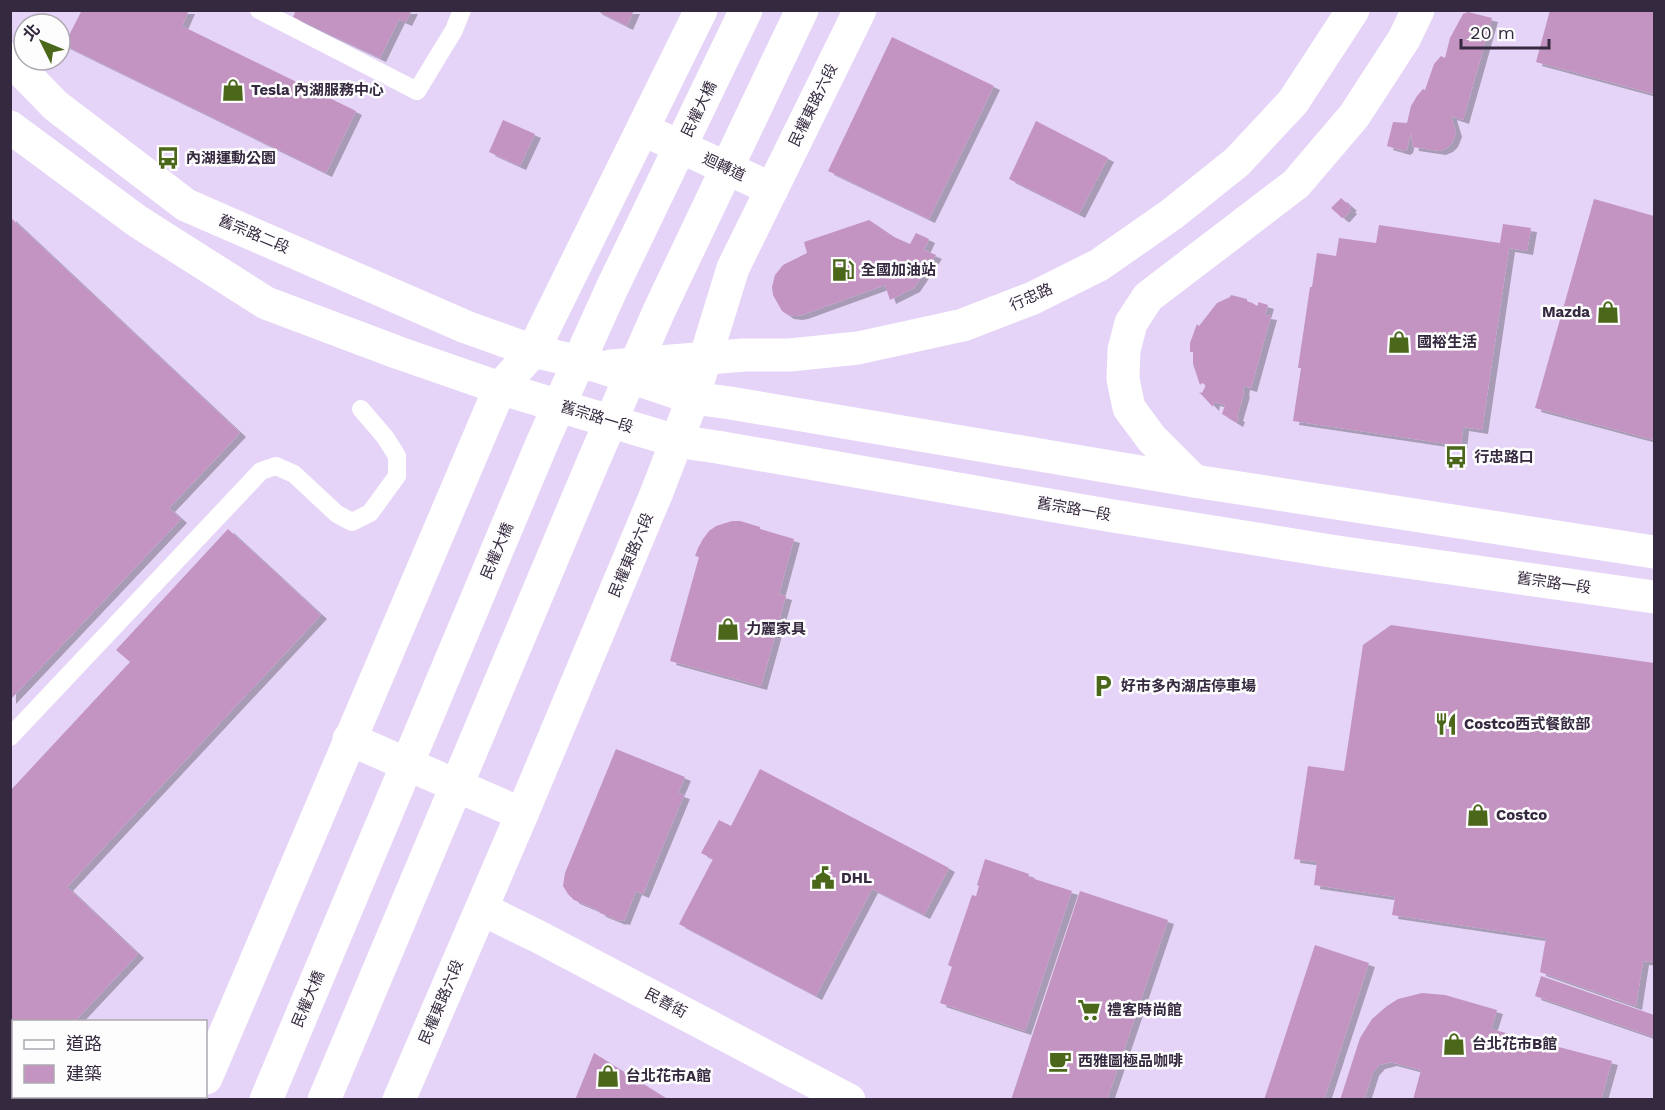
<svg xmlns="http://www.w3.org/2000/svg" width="1665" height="1110" font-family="'Work Sans','Noto Sans TC',sans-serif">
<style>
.building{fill:#c394c1;filter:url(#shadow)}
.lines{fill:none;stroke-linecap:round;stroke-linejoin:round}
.service{stroke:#fff;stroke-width:18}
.minor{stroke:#fff;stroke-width:33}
.secondary{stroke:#fff;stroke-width:33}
.labels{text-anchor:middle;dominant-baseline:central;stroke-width:5;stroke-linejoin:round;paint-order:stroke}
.poi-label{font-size:15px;font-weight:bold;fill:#35293f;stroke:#fdfdfd;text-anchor:start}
.street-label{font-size:15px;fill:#35293f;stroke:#fdfdfd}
</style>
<defs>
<filter id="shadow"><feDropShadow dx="6" dy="4" stdDeviation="0" flood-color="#0004"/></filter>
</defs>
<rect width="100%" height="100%" fill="#e5d4f7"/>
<path class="building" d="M 82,10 L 189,10 L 182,26 L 356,111 L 326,173 L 64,45 Z
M 296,10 L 412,10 L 406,22 L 399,19 L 380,58 L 293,17 Z
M 595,10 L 634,10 L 627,26 Z
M 1550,10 L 1654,10 L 1654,94 L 1536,62 Z
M 1468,12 L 1492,18 L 1463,120 L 1451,116 L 1456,133 L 1452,143 L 1447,148 L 1440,151 L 1413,147 L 1411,133 L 1407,149 L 1404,151 L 1387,146 L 1393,122 L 1407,123 L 1411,106 L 1417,96 L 1423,89 L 1425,90 L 1434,64 L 1441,56 L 1445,58 L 1450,38 L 1463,14 Z
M 892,37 L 994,86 L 929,219 L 828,171 Z
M 503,120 L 535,134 L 520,166 L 489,152 Z
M 1036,121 L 1108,158 L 1079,214 L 1009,179 Z
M 1341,198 L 1351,207 L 1349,208 L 1351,210 L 1344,218 L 1342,218 L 1331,208 Z
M 1594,199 L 1654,216 L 1654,440 L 1535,408 Z
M 10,217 L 240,433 L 169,508 L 181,519 L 10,700 Z
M 869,220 L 894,237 L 910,244 L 916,233 L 929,239 L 924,250 L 936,255 L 914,288 L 890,300 L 885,285 L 802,315 L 796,316 L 788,315 L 782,311 L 773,295 L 772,287 L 775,275 L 783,265 L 807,253 L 804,242 Z
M 1503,224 L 1531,228 L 1527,251 L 1509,248 L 1482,430 L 1463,427 L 1461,446 L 1293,421 L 1301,368 L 1298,368 L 1310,287 L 1312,287 L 1317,253 L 1336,256 L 1339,238 L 1376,243 L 1379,225 L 1500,243 Z
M 1231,295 L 1247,299 L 1247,301 L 1258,306 L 1258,302 L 1268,305 L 1265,315 L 1271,316 L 1251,388 L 1244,386 L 1243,392 L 1244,393 L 1237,417 L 1239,418 L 1237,423 L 1222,414 L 1225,405 L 1214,402 L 1213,407 L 1199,392 L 1202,393 L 1206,385 L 1202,383 L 1200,385 L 1193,364 L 1193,352 L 1190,352 L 1190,343 L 1197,324 L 1199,326 L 1217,303 L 1230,297 Z
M 732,521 L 740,521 L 760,527 L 760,529 L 794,539 L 779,594 L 786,596 L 761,686 L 670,661 L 699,557 L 695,556 L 698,548 L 703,539 L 709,531 L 716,526 Z
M 228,529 L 321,615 L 67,887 L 138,954 L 74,1022 L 14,1022 L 14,1068 L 10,1065 L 10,791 L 130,662 L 116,650 Z
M 1391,625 L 1654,663 L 1654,962 L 1643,961 L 1636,1006 L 1540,972 L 1546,938 L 1392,915 L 1395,897 L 1314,885 L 1317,862 L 1294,859 L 1308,766 L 1344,771 L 1363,645 Z
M 616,749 L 685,777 L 678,793 L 684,795 L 643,894 L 636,891 L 624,921 L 620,920 L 620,921 L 600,913 L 598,910 L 574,900 L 568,894 L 563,886 L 565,873 Z
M 760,769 L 949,868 L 924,915 L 872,889 L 816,996 L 679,924 L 713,859 L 701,853 L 719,820 L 731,826 Z
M 985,859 L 1029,874 L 1028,877 L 1072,891 L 1025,1031 L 940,1003 L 952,967 L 948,965 L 972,895 L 976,896 L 979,886 L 977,885 Z
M 1080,891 L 1168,920 L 1107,1100 L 1011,1100 Z
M 1315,945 L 1369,963 L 1324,1100 L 1264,1100 Z
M 1541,976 L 1654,1015 L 1654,1037 L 1535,996 Z
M 1422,993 L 1445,995 L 1497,1010 L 1491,1029 L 1612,1061 L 1601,1100 L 1413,1100 L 1421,1070 L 1391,1062 L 1379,1065 L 1373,1072 L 1364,1100 L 1340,1100 L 1360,1038 L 1372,1019 L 1387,1006 L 1398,999 Z
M 594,1053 L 669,1100 L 575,1100 Z"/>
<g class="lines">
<path class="service" d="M 259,10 L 417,91 L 454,30 L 462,10
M 10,737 L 261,471 L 276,466 L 294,474 L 337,514 L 352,522 L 370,513 L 397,476 L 397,456 L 385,437 L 361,409"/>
<path class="minor" d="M 644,130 L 772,189
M 611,366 L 744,355 L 790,355 L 858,348 L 963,325 L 1033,298 L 1099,265 L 1172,214 L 1237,162 L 1293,102 L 1353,10
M 1194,481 L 1152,439 L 1129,408 L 1123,379 L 1124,350 L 1131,323 L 1148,297 L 1296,184 L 1354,116 L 1404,39 L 1418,10
M 349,739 L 522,814
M 482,909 L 537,936 L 849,1100"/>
<path class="secondary" d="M 10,59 L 56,106 L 186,205 L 466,327 L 533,351 L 601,367 L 693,398 L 730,403 L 1194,481 L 1654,552
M 10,127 L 137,221 L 266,303 L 399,353 L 500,388 L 676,441 L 717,447 L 1107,515 L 1337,552 L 1654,597
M 206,1078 L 500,388 L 533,351 L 701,10
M 266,1100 L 543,441 L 612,288 L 746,10
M 324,1100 L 593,462 L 659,311 L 802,10
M 399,1100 L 522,814 L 657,492 L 693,398 L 733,268 L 860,10"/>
</g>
<defs>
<g id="shop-bare" transform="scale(1.8)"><path d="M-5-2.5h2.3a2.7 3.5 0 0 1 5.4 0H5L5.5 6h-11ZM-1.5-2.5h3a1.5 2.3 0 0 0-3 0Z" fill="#4b671a" stroke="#fdfdfd" stroke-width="2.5" paint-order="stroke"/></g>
<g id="bus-bare" transform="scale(1.8)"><path d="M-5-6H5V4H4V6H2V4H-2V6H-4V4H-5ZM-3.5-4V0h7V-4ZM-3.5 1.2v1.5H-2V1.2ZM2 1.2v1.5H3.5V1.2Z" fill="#4b671a" stroke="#fdfdfd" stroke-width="2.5" paint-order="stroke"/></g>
<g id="fuel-bare" transform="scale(1.8)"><path d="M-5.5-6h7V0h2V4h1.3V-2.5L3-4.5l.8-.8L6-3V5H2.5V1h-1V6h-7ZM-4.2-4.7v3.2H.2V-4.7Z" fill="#4b671a" stroke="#fdfdfd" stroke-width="2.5" paint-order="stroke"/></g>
<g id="parking-bare" transform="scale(1.8)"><path d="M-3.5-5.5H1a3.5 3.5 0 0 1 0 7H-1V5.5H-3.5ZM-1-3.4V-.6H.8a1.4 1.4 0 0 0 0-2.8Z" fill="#4b671a" stroke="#fdfdfd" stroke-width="2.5" paint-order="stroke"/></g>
<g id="restaurant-bare" transform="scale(1.8)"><path d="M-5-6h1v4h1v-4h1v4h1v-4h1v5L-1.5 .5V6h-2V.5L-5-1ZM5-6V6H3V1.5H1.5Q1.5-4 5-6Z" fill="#4b671a" stroke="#fdfdfd" stroke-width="2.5" paint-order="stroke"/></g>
<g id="civic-bare" transform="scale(1.8)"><path d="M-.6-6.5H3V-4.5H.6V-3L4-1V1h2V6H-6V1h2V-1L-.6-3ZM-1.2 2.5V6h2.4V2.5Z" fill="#4b671a" stroke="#fdfdfd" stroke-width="2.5" paint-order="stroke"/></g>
<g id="supermarket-bare" transform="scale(1.8)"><path d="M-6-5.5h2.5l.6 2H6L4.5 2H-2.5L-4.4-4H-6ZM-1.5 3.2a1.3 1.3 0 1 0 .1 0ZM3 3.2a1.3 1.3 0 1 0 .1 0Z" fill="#4b671a" stroke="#fdfdfd" stroke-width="2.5" paint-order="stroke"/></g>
<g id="cafe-bare" transform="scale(1.8)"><path d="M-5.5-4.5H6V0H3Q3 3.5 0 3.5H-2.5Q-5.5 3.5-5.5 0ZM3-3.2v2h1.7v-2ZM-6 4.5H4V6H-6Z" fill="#4b671a" stroke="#fdfdfd" stroke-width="2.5" paint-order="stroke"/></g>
</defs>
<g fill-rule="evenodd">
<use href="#shop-bare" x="233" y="90"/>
<use href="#bus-bare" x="168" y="158"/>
<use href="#fuel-bare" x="843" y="270"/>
<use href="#shop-bare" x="1608" y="312"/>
<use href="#shop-bare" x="1399" y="342"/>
<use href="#bus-bare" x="1456" y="457"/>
<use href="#shop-bare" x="728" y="629"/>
<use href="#parking-bare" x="1103" y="686"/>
<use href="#restaurant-bare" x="1446" y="724"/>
<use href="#shop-bare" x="1478" y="815"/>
<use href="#civic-bare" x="823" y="878"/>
<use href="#supermarket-bare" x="1089" y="1010"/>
<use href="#shop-bare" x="1454" y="1044"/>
<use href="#cafe-bare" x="1060" y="1061"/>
<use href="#shop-bare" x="608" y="1076"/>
</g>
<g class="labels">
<g class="poi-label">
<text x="251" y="90">Tesla 內湖服務中心</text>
<text x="186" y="158">內湖運動公園</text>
<text x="861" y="270">全國加油站</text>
<text x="1590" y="312" text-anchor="end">Mazda</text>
<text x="1417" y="342">國裕生活</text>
<text x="1474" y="457">行忠路口</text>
<text x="746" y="629">力麗家具</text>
<text x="1121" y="686">好市多內湖店停車場</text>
<text x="1464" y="724">Costco西式餐飲部</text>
<text x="1496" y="815">Costco</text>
<text x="841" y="878">DHL</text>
<text x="1107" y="1010">禮客時尚館</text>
<text x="1472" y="1044">台北花市B館</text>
<text x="1078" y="1061">西雅圖極品咖啡</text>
<text x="626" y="1076">台北花市A館</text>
</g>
<g class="street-label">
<text transform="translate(813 105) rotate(-64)">民權東路六段</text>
<text transform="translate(699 109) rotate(-64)">民權大橋</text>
<text transform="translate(724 167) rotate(25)">迴轉道</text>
<text transform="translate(254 234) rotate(23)">舊宗路二段</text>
<text transform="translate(1031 297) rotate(-24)">行忠路</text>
<text transform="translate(597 417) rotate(17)">舊宗路一段</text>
<text transform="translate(1074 509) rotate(10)">舊宗路一段</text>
<text transform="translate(497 551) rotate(-67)">民權大橋</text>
<text transform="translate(631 555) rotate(-67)">民權東路六段</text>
<text transform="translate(1554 583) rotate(8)">舊宗路一段</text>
<text transform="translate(308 999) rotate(-67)">民權大橋</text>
<text transform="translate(441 1002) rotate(-67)">民權東路六段</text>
<text transform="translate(666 1003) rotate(28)">民善街</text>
</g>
</g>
<rect width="1665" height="1110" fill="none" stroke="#35293f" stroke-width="24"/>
<rect x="12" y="1020" width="195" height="78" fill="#fdfdfd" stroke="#ada8b1" stroke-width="1.5"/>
<rect x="24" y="1040" width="30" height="9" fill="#ffffff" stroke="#ada8b1" stroke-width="1.5"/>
<text x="66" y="1050" font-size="18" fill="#35293f">道路</text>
<rect x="24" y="1065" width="30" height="18" fill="#c394c1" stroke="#ada8b1" stroke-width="1.5"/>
<text x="66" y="1080" font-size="18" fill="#35293f">建築</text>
<g transform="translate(42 42) rotate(313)"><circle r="28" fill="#fdfdfd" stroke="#ada8b1" stroke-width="1.5"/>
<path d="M0-4.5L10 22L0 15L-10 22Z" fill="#4b671a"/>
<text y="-9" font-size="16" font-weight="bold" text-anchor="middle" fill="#35293f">北</text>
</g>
<path d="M1461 39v9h88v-9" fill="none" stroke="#35293f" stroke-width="3"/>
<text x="1470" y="39" font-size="18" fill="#35293f" stroke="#fdfdfd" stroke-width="4.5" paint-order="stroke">20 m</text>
</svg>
